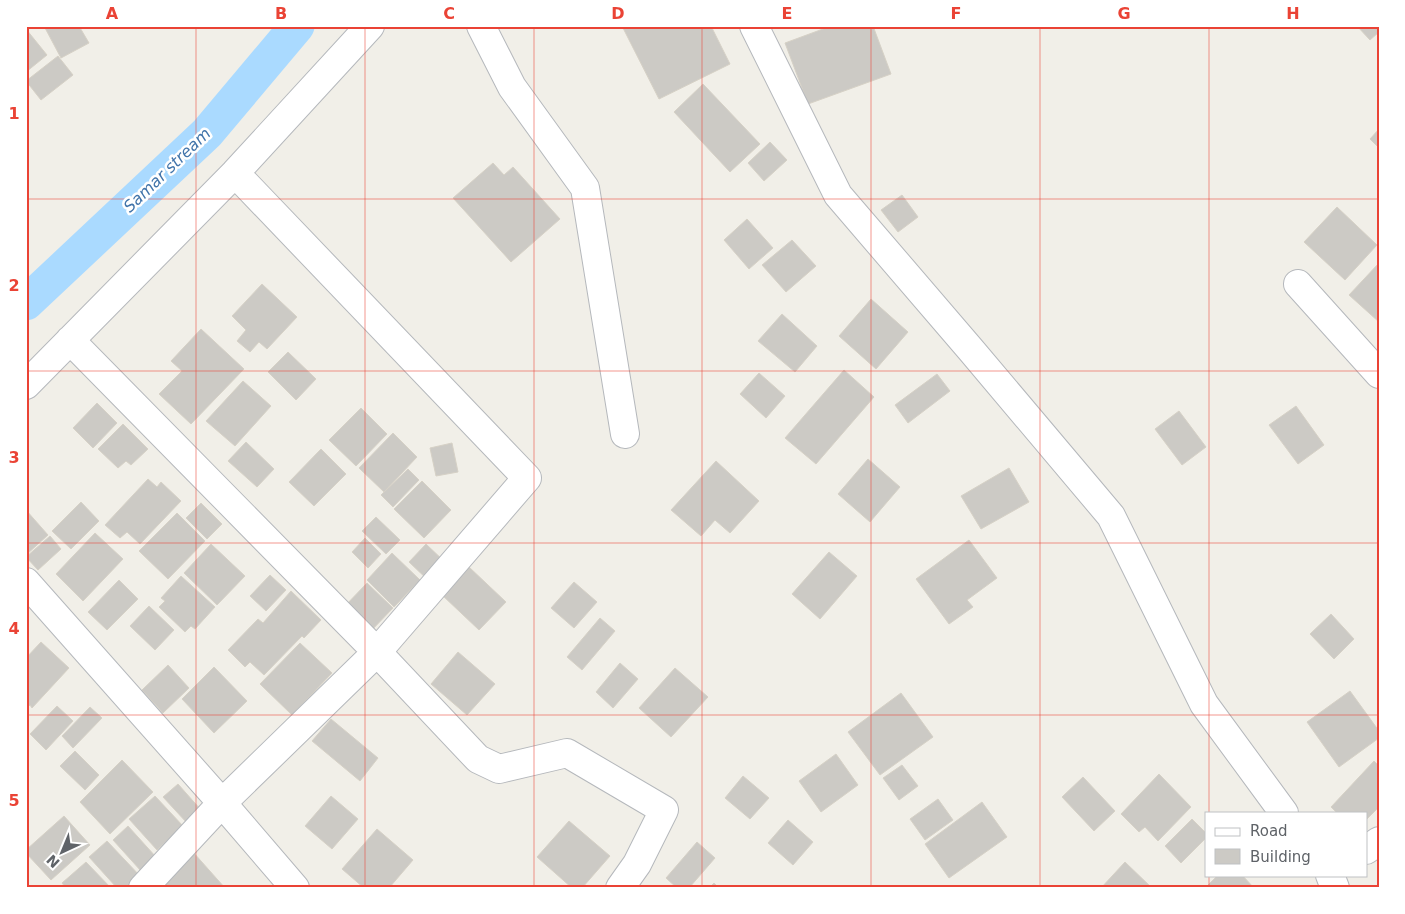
<svg xmlns="http://www.w3.org/2000/svg" width="1405" height="914" font-family="'DejaVu Sans',sans-serif">
<style>
.lines{fill:none;stroke-linecap:round;stroke-linejoin:round}
.canal{stroke:#aadaff;stroke-width:35}
.building{fill:#cccac5;stroke:#d6d1c6}
.street-casing{stroke:#b5b8bc;stroke-width:30}
.street{stroke:#fff;stroke-width:28}
.grid{fill:none;stroke:#ea4335;stroke-width:1;stroke-opacity:0.55}
.labels{text-anchor:middle;dominant-baseline:central;stroke-width:5;stroke-linejoin:round;paint-order:stroke}
.water-label{font-size:16px;font-style:italic;fill:#4174aa;stroke:#fff}
.neatline{fill:none;stroke:#ea4335;stroke-width:2}
.grid-label{font-size:16px;text-anchor:middle;font-weight:bold;fill:#ea4335}
</style>
<rect width="100%" height="100%" fill="#f1efe8"/>
<g class="lines">
<path class="canal" d="M 26,303 L 207,133 L 297,26"/>
</g>
<path class="building" d="M 44,26 L 79,26 L 89,43 L 61,58 Z
M 622,26 L 711,26 L 730,64 L 659,99 Z
M 831,26 L 873,26 L 891,74 L 808,104 L 785,43 Z
M 1357,26 L 1379,26 L 1379,32 L 1370,40 Z
M 26,29 L 47,55 L 26,72 Z
M 58,56 L 73,75 L 41,100 L 26,81 Z
M 703,84 L 760,144 L 730,172 L 674,112 Z
M 1379,129 L 1379,148 L 1370,139 Z
M 770,142 L 787,160 L 764,181 L 748,163 Z
M 493,163 L 504,175 L 513,167 L 560,219 L 511,262 L 453,198 Z
M 902,195 L 918,217 L 898,232 L 881,210 Z
M 1337,207 L 1377,245 L 1345,280 L 1304,242 Z
M 747,219 L 773,248 L 749,269 L 724,240 Z
M 792,240 L 816,266 L 786,292 L 762,265 Z
M 1379,263 L 1379,322 L 1349,295 Z
M 262,284 L 297,317 L 267,349 L 259,342 L 250,352 L 237,341 L 246,330 L 232,316 Z
M 871,299 L 908,332 L 876,369 L 839,336 Z
M 782,314 L 817,346 L 795,372 L 758,341 Z
M 201,329 L 244,369 L 191,424 L 159,394 L 182,371 L 171,361 Z
M 288,352 L 316,379 L 296,400 L 268,372 Z
M 844,370 L 874,397 L 816,464 L 785,438 Z
M 759,373 L 785,396 L 766,418 L 740,394 Z
M 937,374 L 950,391 L 908,423 L 895,405 Z
M 243,381 L 271,406 L 235,446 L 206,421 Z
M 97,403 L 117,423 L 93,448 L 73,428 Z
M 1296,406 L 1324,445 L 1298,464 L 1269,425 Z
M 361,408 L 387,434 L 356,466 L 329,440 Z
M 1179,411 L 1206,447 L 1182,465 L 1155,429 Z
M 123,424 L 148,449 L 131,465 L 126,461 L 118,468 L 98,449 Z
M 393,433 L 417,457 L 384,492 L 359,468 Z
M 246,442 L 274,469 L 257,487 L 228,461 Z
M 452,443 L 458,472 L 436,476 L 430,448 Z
M 321,449 L 346,474 L 314,506 L 289,482 Z
M 868,459 L 900,487 L 870,522 L 838,494 Z
M 716,461 L 759,501 L 730,533 L 715,520 L 701,536 L 671,510 Z
M 1009,468 L 1029,502 L 981,529 L 961,496 Z
M 408,469 L 419,480 L 393,507 L 381,495 Z
M 148,479 L 157,487 L 161,482 L 181,501 L 140,544 L 127,532 L 120,538 L 105,525 Z
M 422,481 L 451,510 L 424,538 L 394,509 Z
M 81,502 L 99,521 L 71,549 L 52,531 Z
M 201,503 L 222,524 L 207,539 L 186,518 Z
M 26,510 L 48,535 L 26,555 Z
M 177,513 L 205,541 L 168,579 L 139,551 Z
M 376,517 L 400,540 L 386,554 L 362,531 Z
M 95,533 L 123,559 L 83,601 L 56,574 Z
M 50,536 L 61,549 L 38,570 L 26,557 Z
M 365,538 L 381,554 L 368,568 L 352,552 Z
M 969,540 L 997,578 L 967,600 L 973,607 L 949,624 L 916,579 Z
M 211,544 L 245,576 L 217,605 L 184,573 Z
M 426,544 L 446,563 L 429,581 L 409,562 Z
M 829,552 L 857,576 L 820,619 L 792,594 Z
M 392,553 L 420,580 L 394,607 L 367,580 Z
M 469,567 L 506,602 L 479,630 L 442,595 Z
M 270,575 L 286,590 L 266,611 L 250,596 Z
M 181,576 L 215,607 L 195,629 L 191,626 L 185,632 L 159,607 L 165,601 L 161,598 Z
M 119,580 L 138,599 L 107,630 L 88,612 Z
M 574,582 L 597,602 L 574,628 L 551,608 Z
M 367,583 L 393,608 L 369,633 L 343,608 Z
M 291,591 L 321,620 L 304,638 L 302,636 L 264,675 L 250,662 L 245,667 L 228,650 L 258,619 L 263,623 Z
M 149,606 L 174,630 L 155,650 L 130,626 Z
M 1331,614 L 1354,639 L 1334,659 L 1310,634 Z
M 600,618 L 615,631 L 582,670 L 567,657 Z
M 41,642 L 69,668 L 32,708 L 30,705 L 26,709 L 26,658 Z
M 300,643 L 332,673 L 292,715 L 260,684 Z
M 458,652 L 495,684 L 467,715 L 431,684 Z
M 620,663 L 638,679 L 613,708 L 596,692 Z
M 168,665 L 189,688 L 163,713 L 142,690 Z
M 214,667 L 247,701 L 214,733 L 182,699 Z
M 675,668 L 708,697 L 671,737 L 639,708 Z
M 1350,691 L 1379,731 L 1379,738 L 1339,767 L 1307,722 Z
M 901,693 L 933,737 L 880,775 L 848,732 Z
M 57,706 L 73,721 L 46,750 L 30,734 Z
M 90,707 L 102,718 L 73,748 L 62,736 Z
M 331,719 L 378,758 L 360,781 L 312,741 Z
M 75,751 L 99,775 L 85,790 L 60,766 Z
M 836,754 L 858,785 L 821,812 L 799,781 Z
M 122,760 L 153,792 L 110,834 L 80,802 Z
M 1374,761 L 1379,766 L 1379,807 L 1366,820 L 1366,813 L 1337,813 L 1331,807 Z
M 902,765 L 918,786 L 899,800 L 883,778 Z
M 1159,774 L 1191,807 L 1158,841 L 1145,827 L 1139,832 L 1121,814 Z
M 743,776 L 769,798 L 750,819 L 725,798 Z
M 1083,777 L 1115,811 L 1094,831 L 1062,797 Z
M 178,784 L 201,810 L 187,823 L 163,797 Z
M 155,796 L 183,826 L 157,850 L 129,819 Z
M 331,796 L 358,819 L 332,849 L 305,826 Z
M 938,799 L 953,820 L 925,840 L 910,819 Z
M 982,802 L 1007,837 L 949,878 L 925,844 Z
M 64,816 L 90,845 L 51,880 L 26,853 L 26,850 Z
M 1192,819 L 1206,833 L 1206,838 L 1181,863 L 1165,846 Z
M 788,820 L 813,842 L 793,865 L 768,843 Z
M 569,821 L 610,856 L 582,888 L 572,888 L 537,857 Z
M 128,826 L 156,857 L 141,871 L 113,840 Z
M 377,829 L 413,860 L 389,888 L 364,888 L 342,869 Z
M 107,841 L 141,877 L 129,888 L 117,888 L 89,857 Z
M 697,842 L 715,858 L 689,888 L 677,888 L 666,878 Z
M 193,852 L 225,888 L 154,888 Z
M 86,862 L 111,888 L 66,888 L 62,883 Z
M 1125,862 L 1152,888 L 1101,888 Z
M 1218,875 L 1242,875 L 1254,888 L 1205,888 Z
M 714,883 L 719,888 L 709,888 Z"/>
<g class="lines">
<g class="street-casing">
<path id="street" d="M 481,26 L 512,87 L 585,188 L 625,434
M 754,26 L 838,195 L 971,350 L 1111,516 L 1204,704 L 1284,813
M 1298,284 L 1379,374
M 70,340 L 377,652 L 478,759 L 499,769 L 567,753 L 664,810 L 637,864 L 620,888
M 26,385 L 235,173 L 370,26
M 26,582 L 222,803 L 295,888
M 1366,850 L 1379,841
M 1330,875 L 1335,888
M 143,888 L 222,803 L 377,652 L 527,478 L 235,173"/>
</g>
<use href="#street" class="street"/>
</g>
<path class="grid" d="M 196,26 L 196,888M 365,26 L 365,888M 534,26 L 534,888M 702,26 L 702,888M 871,26 L 871,888M 1040,26 L 1040,888M 1209,26 L 1209,813M 26,199 L 1379,199M 26,371 L 1379,371M 26,543 L 1379,543M 26,715 L 1379,715M 1209,875 L 1209,888"/>
<g class="labels">
<g class="water-label">
<text transform="translate(167 170) rotate(-44)">Samar stream</text>
</g>
</g>
<rect width="1405" height="914" fill="none" stroke="#ffffff" stroke-width="55"/>
<rect x="1205" y="812" width="162" height="65" fill="#ffffff" stroke="#bfc1c3"/>
<rect x="1215" y="828" width="25" height="8" fill="#ffffff" stroke="#bfc1c3"/>
<text x="1250" y="836" font-size="15" fill="#5f6368">Road</text>
<rect x="1215" y="849" width="25" height="15" fill="#cccac5" stroke="#bfc1c3"/>
<text x="1250" y="862" font-size="15" fill="#5f6368">Building</text>
<g transform="translate(62 852) rotate(224)" stroke="#ffffff" stroke-width="4" paint-order="stroke">
<path d="M0-4L9 19L0 12L-9 19Z" fill="#5f6368"/>
<text y="-8" font-size="14" font-weight="bold" text-anchor="middle" fill="#5f6368">N</text>
</g>
<rect x="28" y="28" width="1350" height="858" class="neatline"/>
<g class="grid-label">
<text x="112" y="19">A</text>
<text x="281" y="19">B</text>
<text x="449" y="19">C</text>
<text x="618" y="19">D</text>
<text x="787" y="19">E</text>
<text x="956" y="19">F</text>
<text x="1124" y="19">G</text>
<text x="1293" y="19">H</text>
<text x="14" y="119">1</text>
<text x="14" y="291">2</text>
<text x="14" y="463">3</text>
<text x="14" y="634">4</text>
<text x="14" y="806">5</text>
</g>
</svg>
